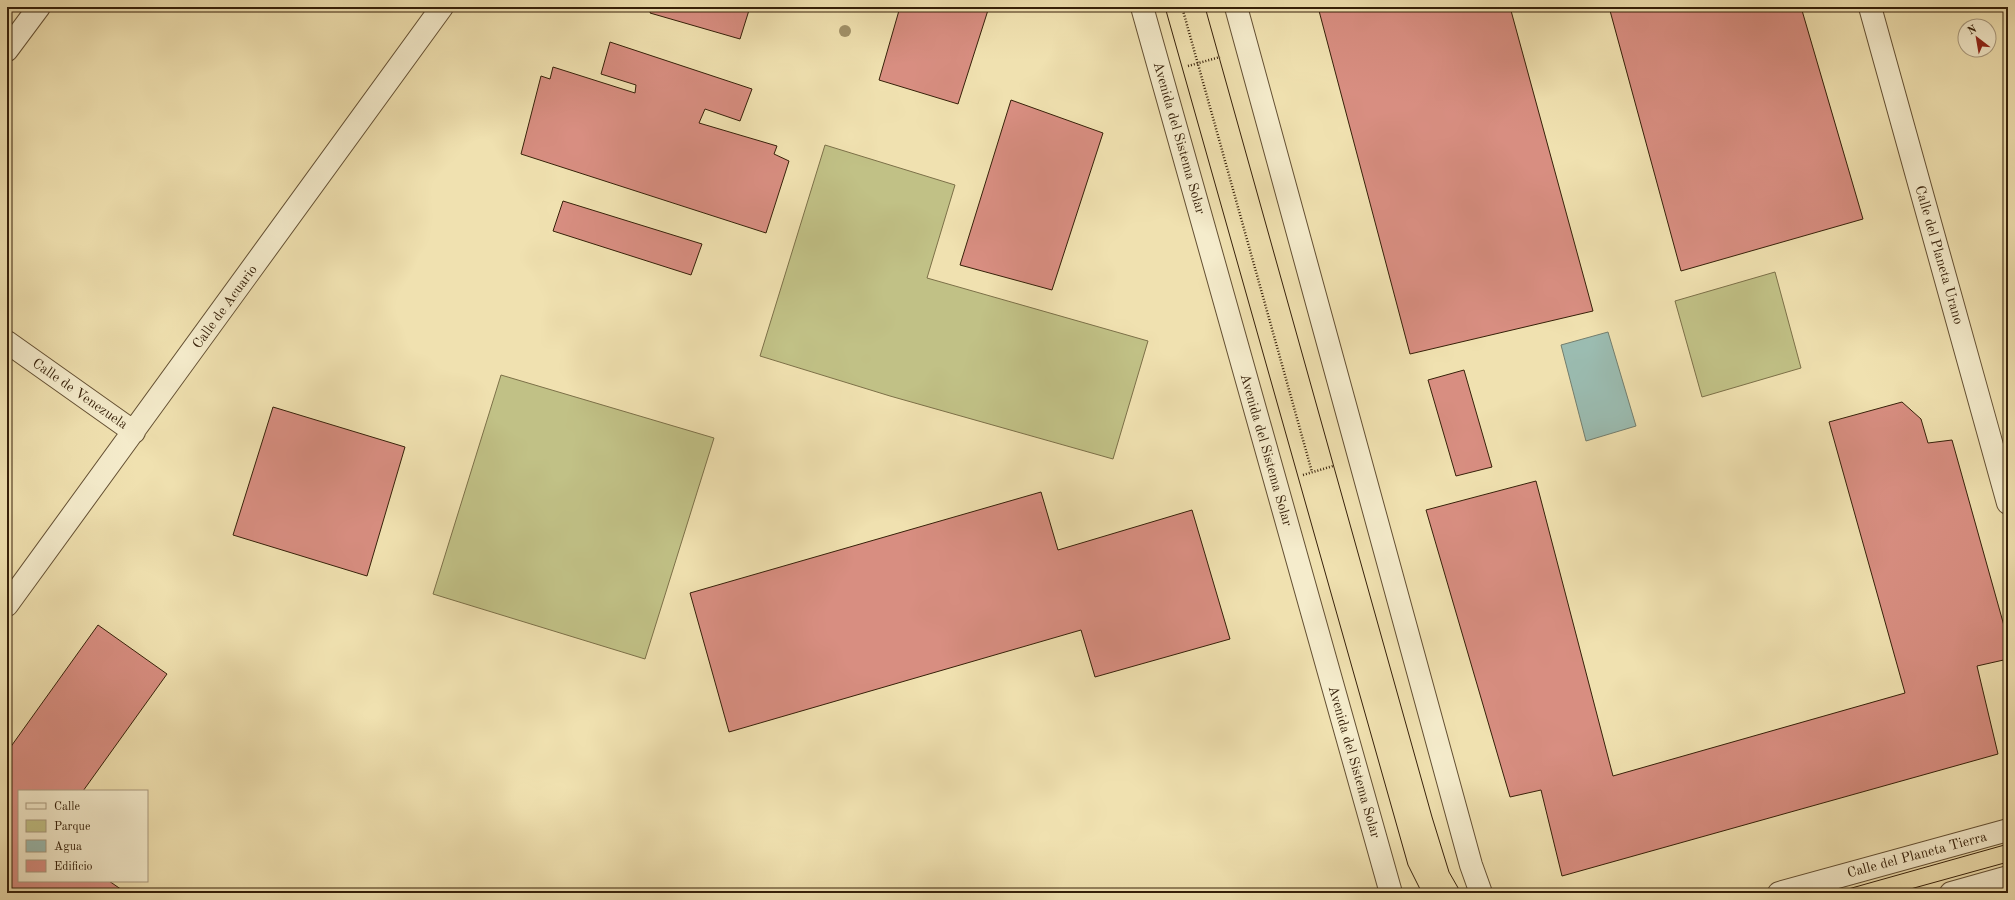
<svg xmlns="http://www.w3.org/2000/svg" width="2015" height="900" font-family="'Old Standard TT',serif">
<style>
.green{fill:#c1c186;stroke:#7c7048}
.water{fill:#9bbcb1;stroke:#737e6e}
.building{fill:#d88e81;stroke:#362009}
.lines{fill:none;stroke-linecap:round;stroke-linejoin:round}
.minor-casing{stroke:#645033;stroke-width:24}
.tertiary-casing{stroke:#645033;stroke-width:24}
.path{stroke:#362009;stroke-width:2.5;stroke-dasharray:1 2;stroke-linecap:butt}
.minor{stroke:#f5eccc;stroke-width:22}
.tertiary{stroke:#f5eccc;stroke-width:22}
.tram{stroke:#362009;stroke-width:1}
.tree{fill:#a19168}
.labels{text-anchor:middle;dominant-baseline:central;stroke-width:3.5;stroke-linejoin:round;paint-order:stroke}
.street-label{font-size:14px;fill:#362009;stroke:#f5eccc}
</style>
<rect width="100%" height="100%" fill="#f0e1b0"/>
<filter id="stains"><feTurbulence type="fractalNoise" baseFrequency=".005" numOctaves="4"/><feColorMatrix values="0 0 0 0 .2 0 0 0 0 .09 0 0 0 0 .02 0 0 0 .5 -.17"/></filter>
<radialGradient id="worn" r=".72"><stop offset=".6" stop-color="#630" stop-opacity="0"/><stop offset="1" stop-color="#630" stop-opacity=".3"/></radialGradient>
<path class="green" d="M 825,145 L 955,185 L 927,278 L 1148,341 L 1113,459 L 890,396 L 760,356 Z
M 1775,272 L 1801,368 L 1702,397 L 1675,301 Z
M 501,375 L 714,438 L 645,659 L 433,594 Z"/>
<path class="water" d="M 1608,332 L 1636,426 L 1586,441 L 1561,345 Z"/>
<path class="building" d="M 652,7 L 750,7 L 740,39 L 650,13 Z
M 900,7 L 989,7 L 958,104 L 879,80 Z
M 1318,7 L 1510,7 L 1593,311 L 1410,354 Z
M 1609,7 L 1801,7 L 1863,219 L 1681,271 Z
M 610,42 L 752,89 L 740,121 L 705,109 L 699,123 L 777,146 L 774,154 L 789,161 L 766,233 L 521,154 L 541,76 L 550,79 L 553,67 L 635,93 L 636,85 L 601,74 Z
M 1011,100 L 1103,133 L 1052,290 L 960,265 Z
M 563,201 L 702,244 L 691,275 L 553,231 Z
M 1464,370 L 1492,467 L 1456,476 L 1428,380 Z
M 1902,402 L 1921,419 L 1928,443 L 1952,440 L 2008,640 L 2008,659 L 1977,666 L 1998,754 L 1562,876 L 1541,790 L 1510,797 L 1426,510 L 1536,481 L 1613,776 L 1905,693 L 1829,422 Z
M 273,407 L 405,447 L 367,576 L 233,535 Z
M 1041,492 L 1058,550 L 1192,510 L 1230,639 L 1095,677 L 1081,630 L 729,732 L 690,593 Z
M 98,625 L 167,674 L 83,791 L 19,791 L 19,881 L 109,881 L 125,892 L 7,893 L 7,752 Z"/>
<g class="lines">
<g class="minor-casing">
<path id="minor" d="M 1870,7 L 2008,503
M 7,50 L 39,7
M 7,342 L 134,432
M 7,605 L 442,7
M 1779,893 L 2008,830
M 1951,893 L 2008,877"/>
</g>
<g class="tertiary-casing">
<path id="tertiary" d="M 1142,7 L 1391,893
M 1236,7 L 1471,865 L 1481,893"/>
</g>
<path class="path" d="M 1182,7 L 1312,472
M 1188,66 L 1220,57
M 1303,475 L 1333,466"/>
<use href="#minor" class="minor"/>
<use href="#tertiary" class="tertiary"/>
<path class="tram" d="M 1165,7 L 1393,812 L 1408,865 L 1422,893
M 1205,7 L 1432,817 L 1449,872 L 1461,893
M 1834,893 L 2008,844
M 1896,893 L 2008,862"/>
</g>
<circle class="tree" cx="845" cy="31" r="6"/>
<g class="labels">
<g class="street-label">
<text transform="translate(1179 138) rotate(74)">Avenida del Sistema Solar</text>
<text transform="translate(1939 255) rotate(74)">Calle del Planeta Urano</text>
<text transform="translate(225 307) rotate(-54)">Calle de Acuario</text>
<text transform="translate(80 394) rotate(35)">Calle de Venezuela</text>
<text transform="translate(1266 450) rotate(74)">Avenida del Sistema Solar</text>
<text transform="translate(1354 762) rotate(74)">Avenida del Sistema Solar</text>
<text transform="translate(1917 855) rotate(-15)">Calle del Planeta Tierra</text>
</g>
</g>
<rect width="2015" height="900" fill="none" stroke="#f0e1b0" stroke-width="24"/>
<rect x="8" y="8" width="1999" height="884" fill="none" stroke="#362009" stroke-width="2"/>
<rect x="12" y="12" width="1991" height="876" fill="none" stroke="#362009"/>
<rect x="18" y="790" width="130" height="92" fill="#f5eccc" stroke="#a99a7e"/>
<rect x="26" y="803" width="20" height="6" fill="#f5eccc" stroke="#a99a7e"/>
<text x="54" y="810" font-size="12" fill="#362009">Calle</text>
<rect x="26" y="820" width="20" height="12" fill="#c1c186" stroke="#a99a7e"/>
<text x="54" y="830" font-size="12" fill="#362009">Parque</text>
<rect x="26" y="840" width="20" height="12" fill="#9bbcb1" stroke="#a99a7e"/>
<text x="54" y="850" font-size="12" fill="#362009">Agua</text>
<rect x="26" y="860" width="20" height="12" fill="#d88e81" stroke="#a99a7e"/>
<text x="54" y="870" font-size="12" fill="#362009">Edificio</text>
<g transform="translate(1977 38) rotate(329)"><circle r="19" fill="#f5eccc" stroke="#a99a7e"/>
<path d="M0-3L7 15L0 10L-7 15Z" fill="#8f2418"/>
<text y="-6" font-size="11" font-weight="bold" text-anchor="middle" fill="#362009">N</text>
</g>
<rect width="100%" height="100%" filter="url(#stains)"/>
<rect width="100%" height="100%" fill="url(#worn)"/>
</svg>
